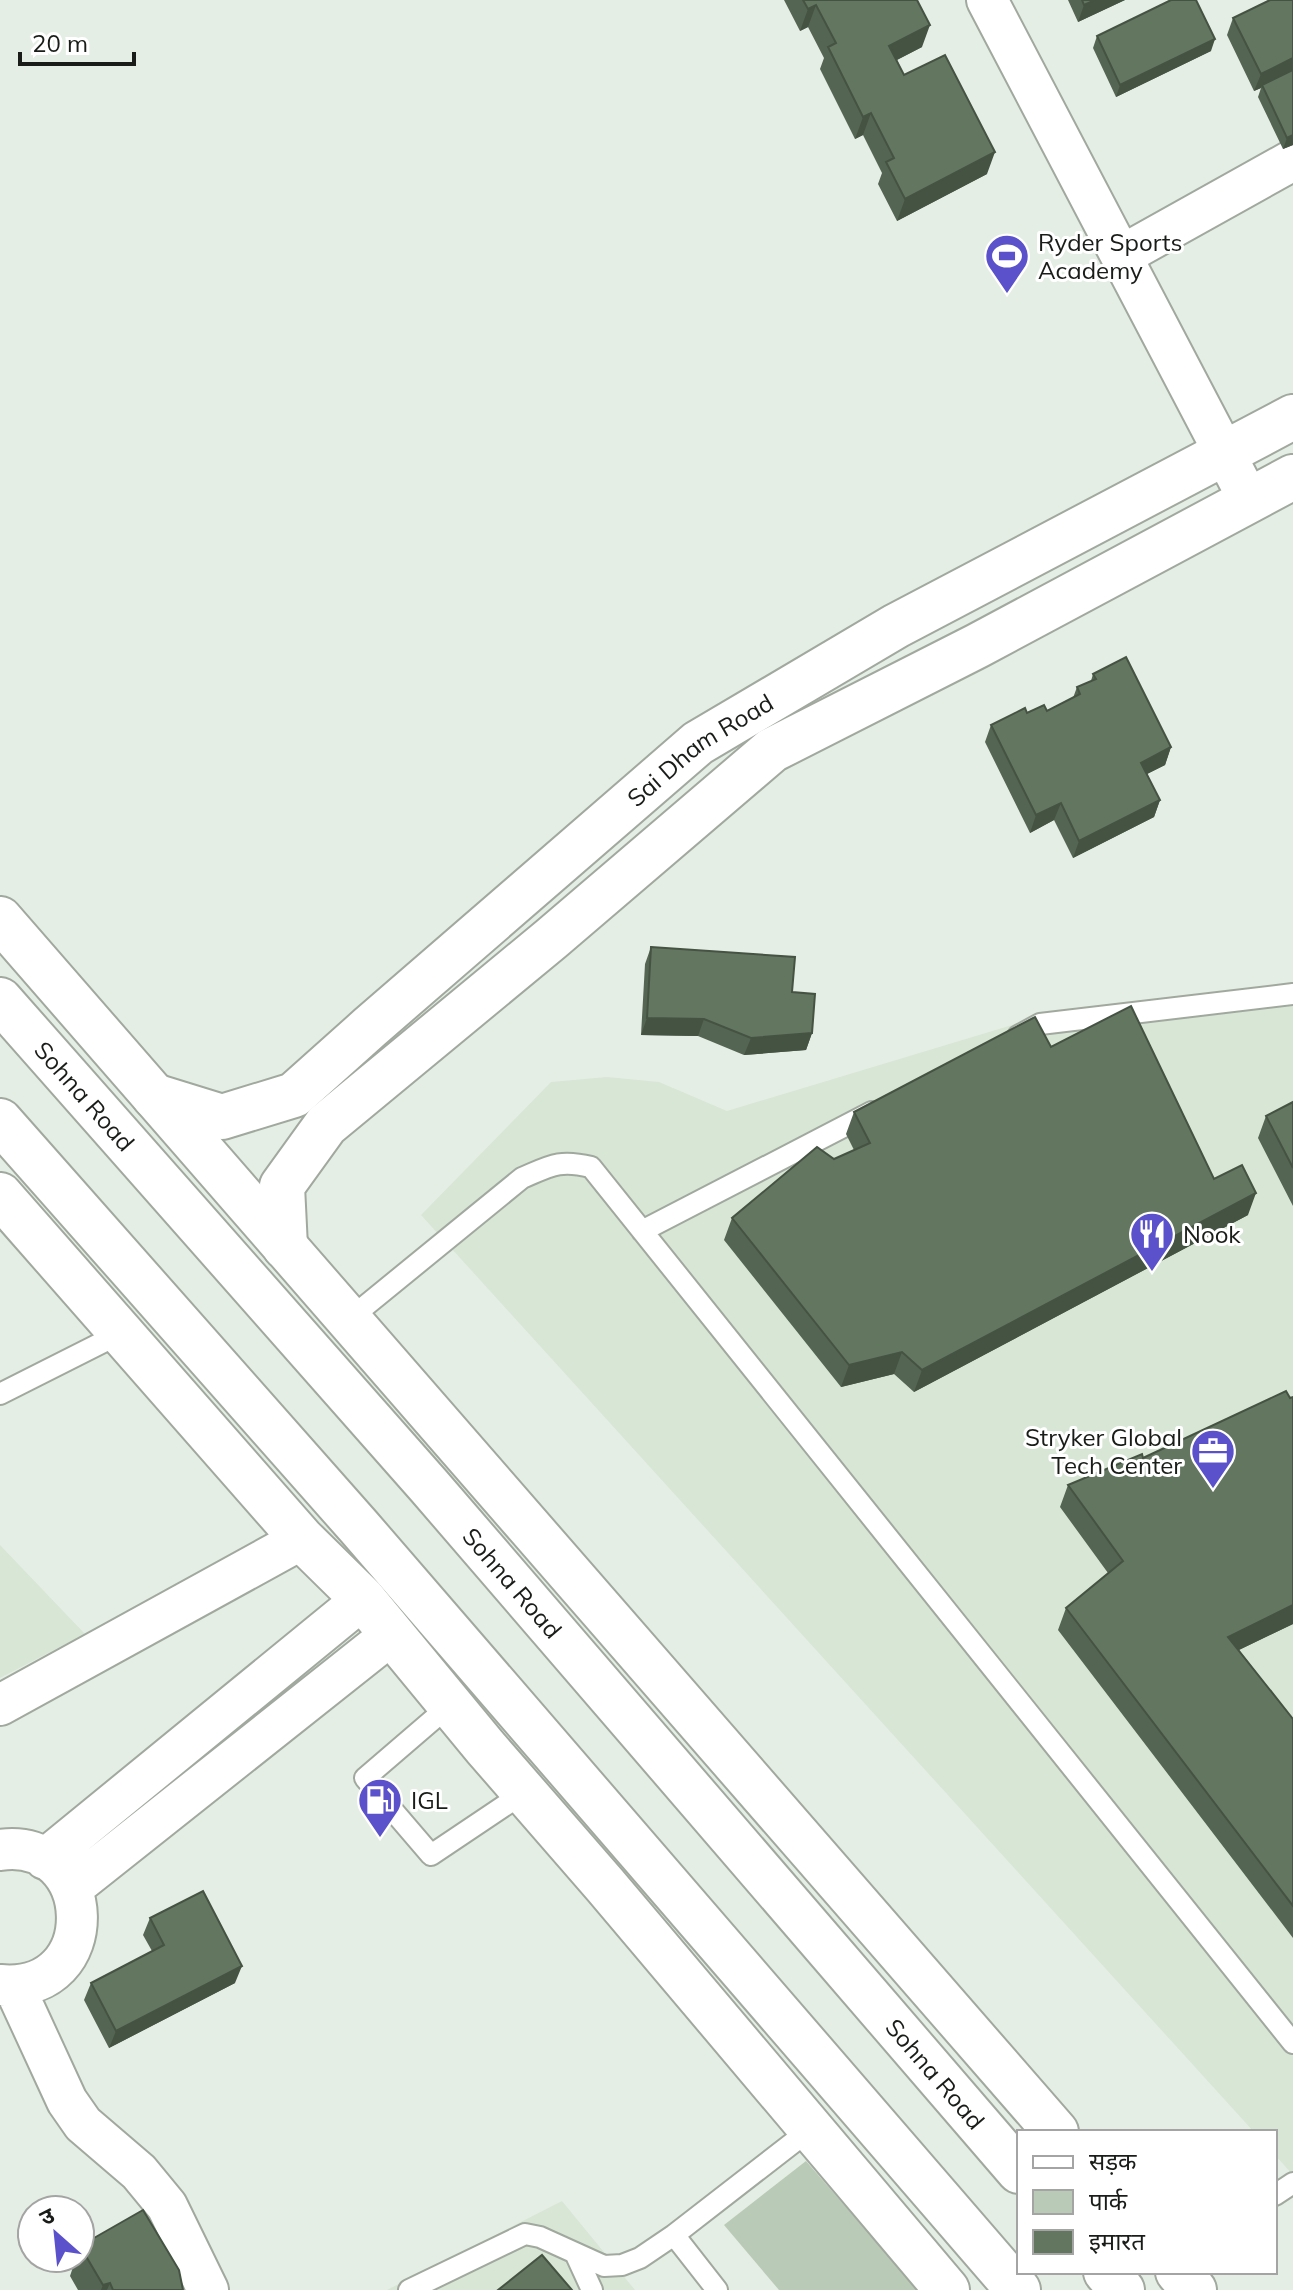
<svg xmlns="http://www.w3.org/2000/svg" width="1293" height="2290" font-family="Mulish,'Noto Sans Devanagari',sans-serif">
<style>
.built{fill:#d8e6d5}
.green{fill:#b9cbb6}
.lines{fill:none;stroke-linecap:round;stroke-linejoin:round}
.service-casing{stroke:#a1a99f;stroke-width:24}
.minor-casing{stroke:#a1a99f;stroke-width:44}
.tertiary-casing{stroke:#a1a99f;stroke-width:48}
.secondary-casing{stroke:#a1a99f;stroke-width:48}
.trunk-casing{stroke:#a1a99f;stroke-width:48}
.service{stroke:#fff;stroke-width:20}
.minor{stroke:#fff;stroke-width:40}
.tertiary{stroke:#fff;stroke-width:44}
.secondary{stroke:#fff;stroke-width:44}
.trunk{stroke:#fff;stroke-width:44}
.wall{fill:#556553}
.shaded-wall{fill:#455343}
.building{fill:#637660;stroke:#455343;stroke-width:2}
.labels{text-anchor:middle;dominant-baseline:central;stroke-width:6;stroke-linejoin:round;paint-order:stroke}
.poi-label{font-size:24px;fill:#191c18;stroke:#fff;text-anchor:start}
.street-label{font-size:24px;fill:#191c18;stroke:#fff}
</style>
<rect width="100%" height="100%" fill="#e5eee4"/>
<path class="built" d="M 1293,989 L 1293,2175 L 1275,2155 L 1275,2132 L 1254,2132 L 421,1215 L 551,1082 L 607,1077 L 659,1082 L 727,1111 L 1032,1019 Z
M 0,1545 L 85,1634 L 0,1678 Z
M 562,2201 L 635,2290 L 387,2290 Z"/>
<path class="green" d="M 806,2161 L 918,2290 L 779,2290 L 724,2225 Z"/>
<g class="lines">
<g class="service-casing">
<path id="service" d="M 1018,1036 L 1040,1024 L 1293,994
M 642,1231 L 872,1112
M 348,1320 L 522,1178 C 550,1166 559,1159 591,1167 L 1293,2043
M 0,1394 L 121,1333
M 450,1705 L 365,1778 L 431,1855 L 525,1792
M 1275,2195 L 1293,2183
M 674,2235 L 717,2290
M 575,2253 L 592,2290
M 409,2290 L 525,2234 L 540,2237 L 604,2266 L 622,2265 L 640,2258 L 674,2235 L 812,2128"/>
</g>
<g class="minor-casing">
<path id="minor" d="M 987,0 L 1249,500
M 1121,256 L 1293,160
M 0,1705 L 302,1539
M 0,1850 C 99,1836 106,1995 0,1985
M 45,1859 L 363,1599
M 72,1888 L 392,1634
M 14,1986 L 67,2101 L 83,2124 L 139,2172 L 167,2206 L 208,2290"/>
</g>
<g class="tertiary-casing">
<g id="tertiary">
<path id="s1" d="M 154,1096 L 222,1117 L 294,1095 L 370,1027 L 698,743 L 896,626 L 1293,417"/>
<path d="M 285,1247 L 282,1186 L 326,1125 L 551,939 L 772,750 L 977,646 L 1293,477"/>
</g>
</g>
<g class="secondary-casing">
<path id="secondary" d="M 0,919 L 1056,2132
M 0,1195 L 302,1539 L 363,1599 L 485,1747 L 605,1885 L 947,2290
M 1178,2272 L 1194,2290"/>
</g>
<g class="trunk-casing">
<g id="trunk">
<path id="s2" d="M 0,1000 L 429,1486 L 1019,2171"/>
<path d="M 0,1121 L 359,1527 L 1018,2290"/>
<path d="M 1106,2272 L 1122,2290"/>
</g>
</g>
<use href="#service" class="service"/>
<use href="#minor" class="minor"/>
<use href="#tertiary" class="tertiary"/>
<use href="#secondary" class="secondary"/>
<use href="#trunk" class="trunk"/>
</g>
<path class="wall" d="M 784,0 L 917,0 L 922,47 L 897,60 L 904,75 L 987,174 L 897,221 L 878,184 L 882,173 L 863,135 L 855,139 L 820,69 L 824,58 L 808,27 L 800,31 Z
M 1068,0 L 1125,0 L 1078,22 Z
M 1293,0 L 1293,145 L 1283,149 L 1258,97 L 1261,88 L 1254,91 L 1227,35 L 1233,18 Z
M 1097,36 L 1211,51 L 1116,97 L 1093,48 Z
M 1093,674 L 1171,747 L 1165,765 L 1147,774 L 1160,800 L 1154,817 L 1073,858 L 1054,820 L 1030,833 L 985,742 L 991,725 L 1027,713 L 1047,711 L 1073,698 L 1077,687 L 1091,681 Z
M 651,947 L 792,992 L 812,1033 L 806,1050 L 744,1055 L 698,1036 L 641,1035 L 645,964 Z
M 1051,1047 L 1214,1179 L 1248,1215 L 914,1392 L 894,1374 L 841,1387 L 724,1240 L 732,1218 L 834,1159 L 854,1150 L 846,1134 L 854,1112 Z
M 1293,1102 L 1293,1206 L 1258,1138 L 1266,1116 Z
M 1143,1458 L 1293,1624 L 1239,1650 L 1293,1719 L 1293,1938 L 1058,1630 L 1066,1608 L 1108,1573 L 1060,1507 L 1068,1485 Z
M 150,1918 L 235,1983 L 109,2048 L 84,2000 L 91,1983 L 152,1951 L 143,1935 Z
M 80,2246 L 183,2290 L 78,2290 L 70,2276 L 76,2258 L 80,2258 Z"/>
<path class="shaded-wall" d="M 1095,0 L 1125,0 L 1078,22 L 1084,5 Z
M 816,5 L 808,27 L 800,31 L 808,9 Z
M 930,25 L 922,47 L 881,68 L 889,46 Z
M 1215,39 L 1211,51 L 1116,97 L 1120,85 Z
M 1293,58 L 1293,72 L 1262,85 L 1261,88 L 1254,91 L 1261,74 Z
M 871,113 L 863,135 L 855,139 L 863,117 Z
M 1293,135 L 1293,145 L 1283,149 L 1287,138 Z
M 995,152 L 987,174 L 897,221 L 905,199 Z
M 1171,747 L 1165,765 L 1135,780 L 1141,763 Z
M 1160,800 L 1154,817 L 1073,858 L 1079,841 Z
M 1061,803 L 1054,820 L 1030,833 L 1036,815 Z
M 647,1018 L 704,1019 L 698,1036 L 641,1035 Z
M 812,1033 L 806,1050 L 744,1055 L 751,1038 Z
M 1256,1193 L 1248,1215 L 914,1392 L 922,1370 Z
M 902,1352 L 894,1374 L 841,1387 L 849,1365 Z
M 1293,1605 L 1293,1624 L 1220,1659 L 1228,1637 Z
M 242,1966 L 235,1983 L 109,2048 L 116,2031 Z
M 110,2283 L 107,2290 L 101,2290 L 103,2285 Z"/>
<path class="building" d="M 803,0 L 917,0 L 930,25 L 889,46 L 904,75 L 945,55 L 995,152 L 905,199 L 886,162 L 894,158 L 871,113 L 863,117 L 828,47 L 836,43 L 816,5 L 808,9 Z
M 1082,0 L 1095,0 L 1084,5 Z
M 1171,0 L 1196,0 L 1215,39 L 1120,85 L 1097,36 Z
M 1270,0 L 1293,0 L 1293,58 L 1261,74 L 1233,18 Z
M 1293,70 L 1293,135 L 1287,138 L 1262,85 Z
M 1126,657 L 1171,747 L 1141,763 L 1160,800 L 1079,841 L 1061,803 L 1036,815 L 991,725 L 1025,708 L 1027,713 L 1044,705 L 1047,711 L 1080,694 L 1077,687 L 1096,679 L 1093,674 Z
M 651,947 L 795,957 L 792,992 L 815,994 L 812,1033 L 751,1038 L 704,1019 L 647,1018 Z
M 1131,1006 L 1214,1179 L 1242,1165 L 1256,1193 L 922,1370 L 902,1352 L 849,1365 L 732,1218 L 817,1147 L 834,1159 L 870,1143 L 854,1112 L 1035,1017 L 1051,1047 Z
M 1293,1102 L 1293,1168 L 1266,1116 Z
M 1286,1391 L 1290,1398 L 1293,1397 L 1293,1605 L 1228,1637 L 1293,1719 L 1293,1906 L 1066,1608 L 1123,1561 L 1068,1485 L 1142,1454 L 1143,1458 Z
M 203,1891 L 242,1966 L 116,2031 L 91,1983 L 164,1945 L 150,1918 Z
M 143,2210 L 179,2270 L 183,2290 L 113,2290 L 110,2283 L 103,2285 L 80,2246 Z
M 542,2255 L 572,2290 L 498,2290 Z"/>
<defs>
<g id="stadium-pin" transform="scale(2.3)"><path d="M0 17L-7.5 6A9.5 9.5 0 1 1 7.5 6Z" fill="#5b52cb" stroke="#fff"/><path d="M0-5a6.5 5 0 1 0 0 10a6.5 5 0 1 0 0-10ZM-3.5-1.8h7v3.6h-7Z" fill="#fff"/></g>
<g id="restaurant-pin" transform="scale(2.3)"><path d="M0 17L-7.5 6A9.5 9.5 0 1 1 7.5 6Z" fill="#5b52cb" stroke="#fff"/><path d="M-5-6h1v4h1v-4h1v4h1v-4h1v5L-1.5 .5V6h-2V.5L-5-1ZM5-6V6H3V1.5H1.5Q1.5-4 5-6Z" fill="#fff"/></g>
<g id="office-pin" transform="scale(2.3)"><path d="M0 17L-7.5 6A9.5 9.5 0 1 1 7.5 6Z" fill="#5b52cb" stroke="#fff"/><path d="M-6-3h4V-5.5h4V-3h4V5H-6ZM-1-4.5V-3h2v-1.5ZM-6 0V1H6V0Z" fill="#fff"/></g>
<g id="fuel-pin" transform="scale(2.3)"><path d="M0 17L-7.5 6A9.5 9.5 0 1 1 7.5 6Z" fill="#5b52cb" stroke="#fff"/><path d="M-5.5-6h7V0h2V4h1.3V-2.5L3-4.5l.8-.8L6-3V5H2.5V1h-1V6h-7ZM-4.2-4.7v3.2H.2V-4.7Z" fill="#fff"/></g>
</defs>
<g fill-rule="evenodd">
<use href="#stadium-pin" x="1007" y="256"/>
<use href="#restaurant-pin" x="1152" y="1234"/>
<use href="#office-pin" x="1213" y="1451"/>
<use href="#fuel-pin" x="380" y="1800"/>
</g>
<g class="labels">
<g class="poi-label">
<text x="1038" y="242">Ryder Sports<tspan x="1038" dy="28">Academy</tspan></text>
<text x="1183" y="1234">Nook</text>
<text x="1182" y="1437" text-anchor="end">Stryker Global<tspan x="1182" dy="28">Tech Center</tspan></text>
<text x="411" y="1800">IGL</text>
</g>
<g class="street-label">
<text stroke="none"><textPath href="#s1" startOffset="680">Sai Dham Road</textPath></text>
<text stroke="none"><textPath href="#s2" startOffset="128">Sohna Road</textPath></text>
<text stroke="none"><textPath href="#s2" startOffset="776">Sohna Road</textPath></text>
<text stroke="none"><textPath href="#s2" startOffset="1424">Sohna Road</textPath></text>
</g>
</g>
<rect x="1017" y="2130" width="260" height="144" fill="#ffffff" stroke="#a3a4a3" stroke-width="2"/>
<rect x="1033" y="2156" width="40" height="12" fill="#ffffff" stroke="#a3a4a3" stroke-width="2"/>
<text x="1089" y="2170" font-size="24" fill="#191c18">सड़क</text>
<rect x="1033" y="2190" width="40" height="24" fill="#b9cbb6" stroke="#a3a4a3" stroke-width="2"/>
<text x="1089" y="2210" font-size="24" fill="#191c18">पार्क</text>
<rect x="1033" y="2230" width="40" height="24" fill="#637660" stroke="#a3a4a3" stroke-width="2"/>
<text x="1089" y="2250" font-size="24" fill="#191c18">इमारत</text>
<g transform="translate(56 2234) rotate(333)"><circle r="38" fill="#ffffff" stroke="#a3a4a3" stroke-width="2"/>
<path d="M0-6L14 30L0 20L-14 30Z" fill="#5b52cb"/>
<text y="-12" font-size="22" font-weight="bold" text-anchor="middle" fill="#191c18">उ</text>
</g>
<path d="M20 52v12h114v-12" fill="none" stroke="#191c18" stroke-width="4"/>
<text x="32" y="52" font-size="24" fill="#191c18" stroke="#ffffff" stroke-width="6" paint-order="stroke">20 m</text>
</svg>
